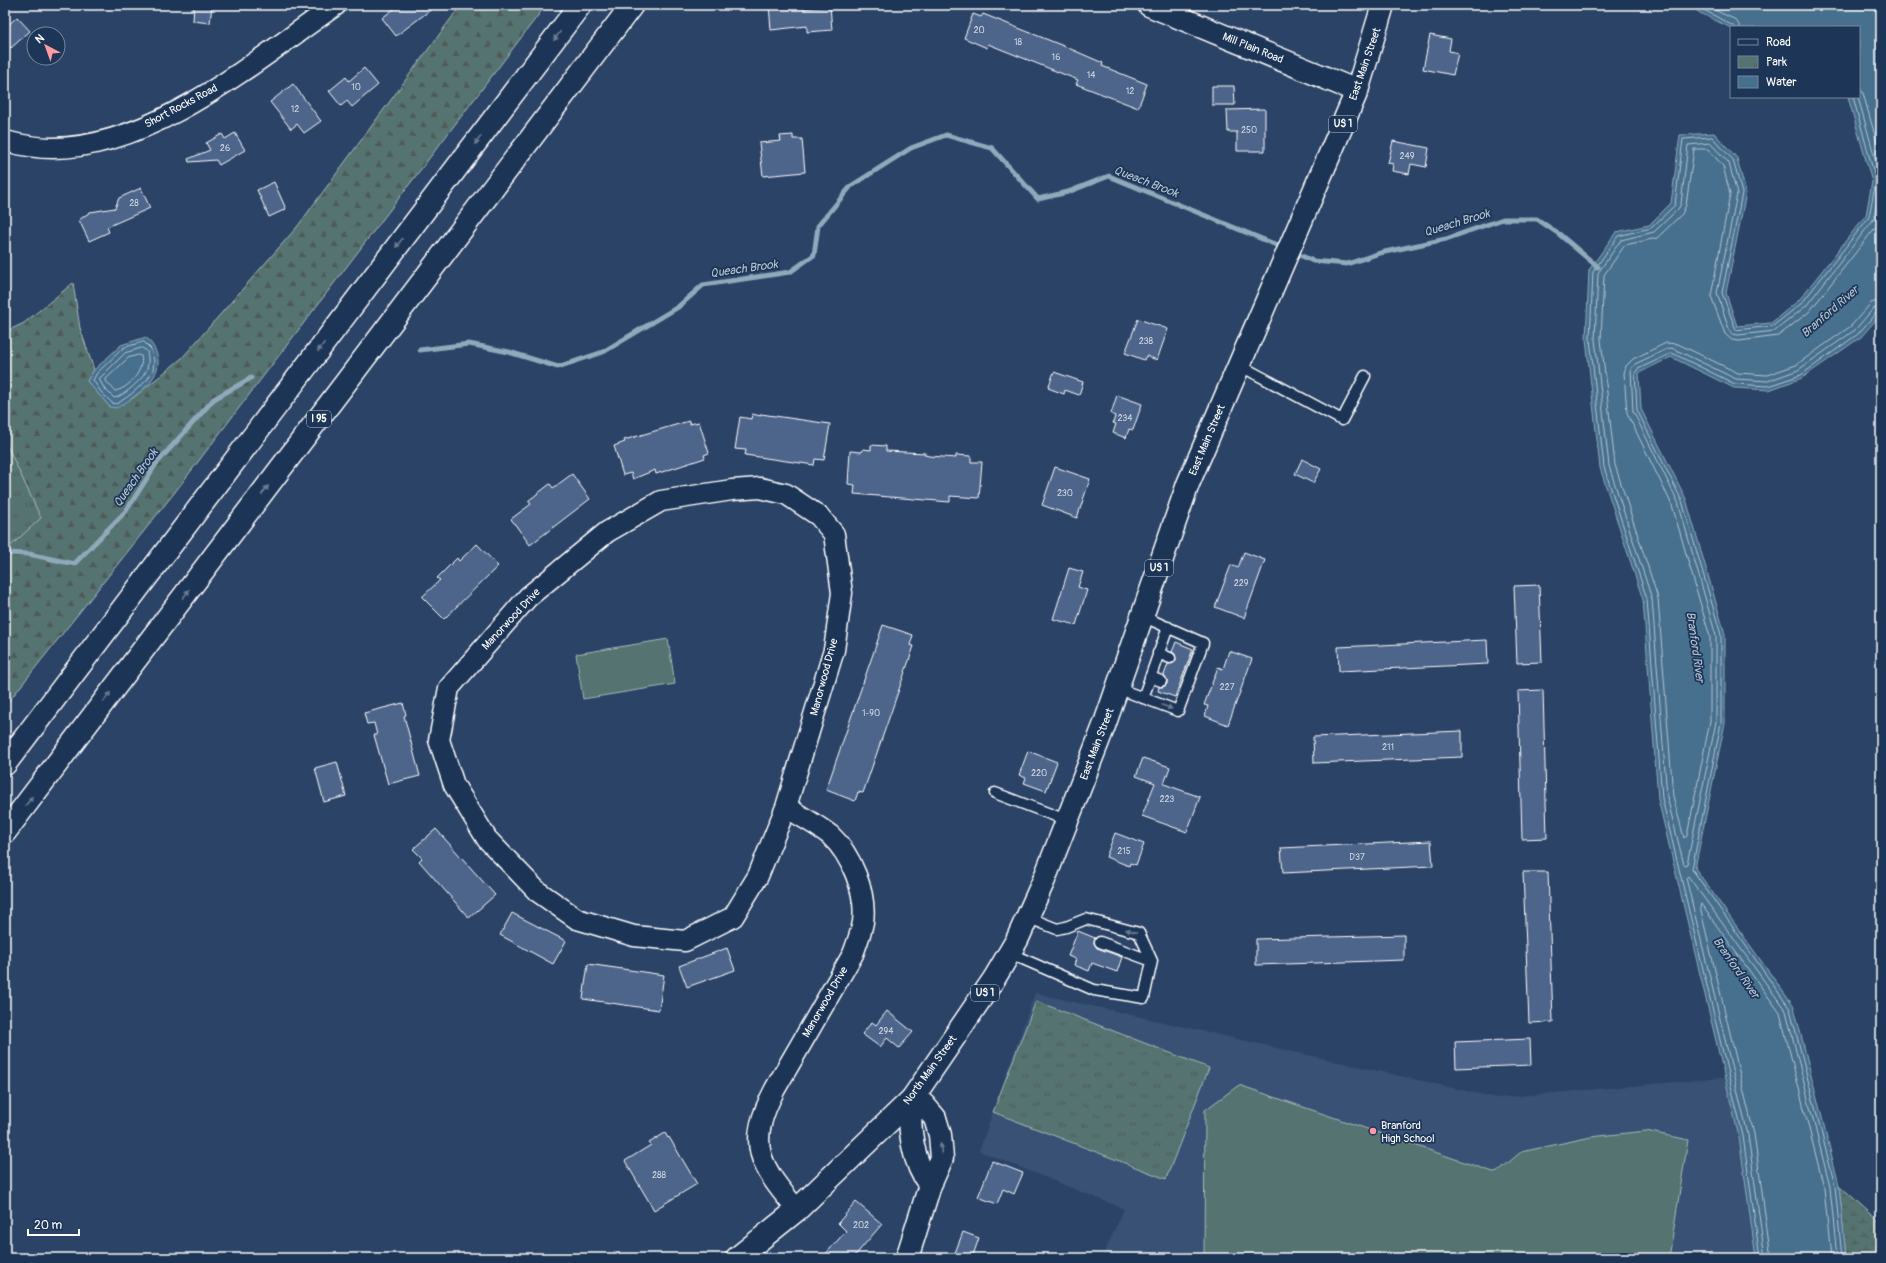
<svg xmlns="http://www.w3.org/2000/svg" width="1886" height="1263" font-family="Pangolin,sans-serif">
<style>
.built{fill:#395175}
.grass{fill:#547371;stroke:#aab9b8}
.forest{fill:url(#forest-firs);stroke:#aab9b8}
.wetland{fill:url(#wetland-marsh);stroke:#aab9b8}
.park{fill:url(#park-tufts);stroke:#aab9b8}
.water{fill:#466f8e;stroke:#90a9bb}
.lines{fill:none;stroke-linecap:round;stroke-linejoin:round}
.shore{stroke:#b5c5d2;stroke-width:1}
.stream{stroke:#90a9bb;stroke-width:5}
.building{fill:#4d658b;stroke:#fff}
.service-casing{stroke:#fff;stroke-width:13}
.minor-casing{stroke:#fff;stroke-width:23}
.tertiary-casing{stroke:#fff;stroke-width:25}
.primary-casing{stroke:#fff;stroke-width:25}
.motorway-casing{stroke:#fff;stroke-width:25}
.service{stroke:#1d3557;stroke-width:10}
.minor{stroke:#1d3557;stroke-width:20}
.tertiary{stroke:#1d3557;stroke-width:22}
.primary{stroke:#1d3557;stroke-width:22}
.motorway{stroke:#1d3557;stroke-width:22}
.oneway{fill:#6c7c92}
.poi-dot{fill:#ff9aa2;stroke:#1d3557;stroke-width:1.5}
.labels{text-anchor:middle;dominant-baseline:central;stroke-width:3.5;stroke-linejoin:round;paint-order:stroke}
.number-label{font-size:9px;fill:#d2d8e2}
.shield{fill:#1d3557;stroke:#bbc2cd;stroke-width:1}
.shield-label{font-size:10px;font-weight:bold;fill:#fff}
.street-label{font-size:11px;fill:#fff;stroke:#1d3557}
.poi-label{font-size:11px;fill:#fff;stroke:#1d3557;text-anchor:start}
.water-label{font-size:12px;font-style:italic;fill:#b5c5d2;stroke:#1d3557}
</style>
<defs>
<pattern id="forest-firs" width="22" height="20" patternUnits="userSpaceOnUse"><rect width="22" height="20" fill="#547371"/><path d="M5 1l3.5 6h-7zM16 11l3.5 6h-7z" fill="#4f5a59"/></pattern>
<pattern id="wetland-marsh" width="20" height="14" patternUnits="userSpaceOnUse"><rect width="20" height="14" fill="#547371"/><path d="M1 5h8M5 5V1M11 12h8M15 12V8" fill="none" stroke="#4f5a59"/></pattern>
<pattern id="park-tufts" width="24" height="20" patternUnits="userSpaceOnUse"><rect width="24" height="20" fill="#547371"/><path d="M3 7l-1-3M5 7V3M7 7l1-3M15 17l-1-3M17 17v-4M19 17l1-3" fill="none" stroke="#4f5a59"/></pattern>
</defs>
<rect width="100%" height="100%" fill="#2b4367"/>
<filter id="ink" filterUnits="userSpaceOnUse"><feTurbulence type="fractalNoise" baseFrequency=".025" numOctaves="2"/><feDisplacementMap in="SourceGraphic" scale="8" xChannelSelector="R" yChannelSelector="G"/><feConvolveMatrix kernelMatrix="1 2 1 2 8 2 1 2 1" color-interpolation-filters="sRGB"/></filter>
<g filter="url(#ink)">
<path class="built" d="M 1035,993 L 1497,1098 L 1732,1077 L 1775,1258 L 1102,1258 L 1124,1209 L 979,1151 Z"/>
<path class="grass" d="M 668,639 L 675,684 L 583,699 L 576,654 Z
M 1239,1085 L 1496,1173 L 1521,1152 L 1591,1137 L 1646,1131 L 1688,1140 L 1669,1258 L 1204,1258 L 1205,1110 Z"/>
<path class="forest" d="M 461,5 L 546,5 L 175,492 L 5,706 L 5,332 L 24,323 L 73,283 L 80,328 L 94,370 L 87,381 L 110,407 L 133,398 L 182,358 L 297,227 Z"/>
<path class="wetland" d="M 1839,1185 L 1881,1223 L 1881,1258 L 1846,1258 Z"/>
<path class="park" d="M 5,441 L 41,518 L 5,551 Z
M 1036,1001 L 1209,1068 L 1166,1179 L 993,1112 Z"/>
<path class="water" d="M 1689,5 L 1868,5 L 1881,12 L 1881,314 L 1861,337 L 1802,378 L 1769,390 L 1734,388 L 1671,357 L 1639,373 L 1641,409 L 1686,499 L 1725,634 L 1725,723 L 1695,868 L 1794,1007 L 1839,1185 L 1846,1258 L 1756,1258 L 1739,1137 L 1658,799 L 1643,600 L 1600,468 L 1586,339 L 1589,270 L 1616,232 L 1649,225 L 1671,203 L 1680,135 L 1714,133 L 1737,158 L 1746,193 L 1726,293 L 1737,326 L 1771,323 L 1799,300 L 1866,215 L 1872,182 L 1848,97 L 1859,97 L 1859,27 L 1731,28 L 1700,13 Z
M 146,337 C 176,369 144,391 117,408 L 110,407 L 87,381 L 94,370 L 121,345 Z"/>
<g class="lines">
<path class="shore" d="M 1695,5 L 1735,27
M 1704,5 L 1736,20 L 1740,27
M 1859,87 L 1863,93 L 1881,157
M 1858,97 L 1881,180
M 1881,184 L 1873,220 L 1806,306 L 1775,331 L 1738,335 L 1732,334 L 1729,329 L 1717,293 L 1737,194 L 1729,163 L 1710,143 L 1688,145 L 1681,204 L 1678,209 L 1654,232 L 1621,240 L 1598,273 L 1595,339 L 1609,466 L 1652,599 L 1667,797 L 1684,865 L 1687,864 L 1716,722 L 1716,636 L 1678,502 L 1633,411 L 1631,369 L 1635,364 L 1667,349 L 1672,348 L 1736,379 L 1768,381 L 1798,370 L 1855,330 L 1873,309 L 1881,306
M 1881,215 L 1878,224 L 1809,312 L 1778,336 L 1739,341 L 1732,340 L 1725,334 L 1711,296 L 1730,194 L 1723,166 L 1708,149 L 1694,149 L 1686,205 L 1682,214 L 1657,238 L 1625,245 L 1604,275 L 1601,339 L 1615,465 L 1658,598 L 1673,796 L 1684,838 L 1687,836 L 1710,721 L 1710,637 L 1672,505 L 1627,413 L 1624,373 L 1626,366 L 1633,359 L 1666,343 L 1678,344 L 1738,373 L 1767,375 L 1796,365 L 1851,326 L 1871,303 L 1881,300
M 144,342 L 151,349 L 154,361 L 153,370 L 147,380 L 130,395 L 117,404 L 112,403 L 101,392 L 93,380 L 97,373 L 123,348 Z
M 142,348 L 147,351 C 151,371 144,376 130,389 C 126,392 120,397 114,398 L 104,388 L 99,379 L 125,353 Z
M 139,355 L 141,356 C 145,370 128,389 115,391 L 106,381 L 106,379 L 128,358 Z
M 1760,1258 L 1743,1136 L 1662,798 L 1647,599 L 1604,467 L 1590,339 L 1593,272 L 1618,236 L 1651,228 L 1675,205 L 1683,139 L 1712,137 L 1733,160 L 1742,193 L 1722,293 L 1736,330 L 1773,326 L 1802,303 L 1869,217 L 1876,181 L 1853,97
M 1765,1258 L 1748,1135 L 1686,878 L 1688,876 L 1786,1011 L 1830,1187 L 1837,1258
M 1771,1258 L 1754,1134 L 1700,907 L 1701,904 L 1780,1013 L 1824,1188 L 1831,1258
M 1842,1258 L 1835,1186 L 1790,1009 L 1692,869 L 1721,723 L 1721,635 L 1682,501 L 1637,410 L 1635,373 L 1638,369 L 1672,353 L 1735,384 L 1768,386 L 1801,375 L 1858,334 L 1876,313 L 1881,311"/>
<path class="stream" d="M 1293,252 L 1313,261 L 1347,264 L 1380,253 L 1446,239 L 1503,219 L 1537,219 L 1559,234 L 1598,267
M 420,350 L 469,344 L 509,352 L 558,367 L 603,352 L 678,307 L 703,285 L 790,272 L 814,255 L 818,226 L 851,186 L 911,148 L 946,135 L 992,148 L 1038,199 L 1068,192 L 1109,176 L 1284,248
M 5,553 L 29,554 L 74,564 L 126,511 L 156,464 L 214,399 L 251,378"/>
</g>
<path class="building" d="M 194,5 L 212,5 L 210,23 L 193,21 Z
M 399,5 L 437,5 L 396,36 L 382,18 Z
M 769,5 L 803,5 L 803,9 L 830,6 L 832,30 L 807,32 L 807,26 L 771,30 Z
M 973,14 L 981,17 L 983,14 L 1066,47 L 1103,63 L 1102,66 L 1147,84 L 1138,108 L 1076,84 L 1078,80 L 988,44 L 987,48 L 964,38 Z
M 17,17 L 30,31 L 11,48 L 5,41 L 5,28 Z
M 1430,35 L 1451,39 L 1449,51 L 1458,53 L 1453,75 L 1423,69 Z
M 364,68 L 378,85 L 352,107 L 347,101 L 341,106 L 329,91 L 346,77 L 349,81 Z
M 293,84 L 321,121 L 304,133 L 297,124 L 291,129 L 270,102 Z
M 1212,86 L 1234,86 L 1235,105 L 1212,105 Z
M 1265,109 L 1265,151 L 1237,151 L 1237,132 L 1228,132 L 1227,110 Z
M 235,133 L 245,150 L 219,165 L 216,160 L 189,162 L 188,159 L 210,150 L 206,143 L 222,134 L 225,139 Z
M 793,135 L 793,139 L 802,139 L 805,172 L 763,176 L 759,143 L 781,141 L 780,136 Z
M 1393,141 L 1429,148 L 1426,167 L 1411,164 L 1409,174 L 1392,171 L 1393,164 L 1388,163 Z
M 274,182 L 286,209 L 269,217 L 257,190 Z
M 141,188 L 150,208 L 107,227 L 109,232 L 89,241 L 79,220 L 90,212 L 115,208 L 119,198 Z
M 1138,319 L 1168,329 L 1157,360 L 1146,356 L 1144,360 L 1125,353 Z
M 1054,372 L 1083,382 L 1079,395 L 1065,390 L 1064,394 L 1048,388 Z
M 1117,395 L 1142,404 L 1133,430 L 1129,429 L 1126,438 L 1113,433 L 1116,424 L 1113,423 L 1115,416 L 1111,414 Z
M 752,414 L 761,416 L 761,414 L 830,424 L 824,460 L 815,459 L 814,465 L 745,455 L 746,450 L 735,449 L 740,417 L 751,419 Z
M 689,421 L 690,424 L 699,422 L 709,453 L 704,455 L 705,458 L 656,474 L 655,470 L 633,479 L 631,473 L 623,475 L 614,446 L 625,442 L 624,440 Z
M 871,445 L 886,446 L 886,451 L 925,453 L 925,455 L 929,456 L 956,458 L 956,455 L 971,456 L 971,462 L 982,462 L 979,498 L 950,496 L 950,502 L 854,494 L 855,485 L 848,484 L 850,451 L 862,452 L 863,449 L 871,450 Z
M 1302,459 L 1321,469 L 1313,483 L 1295,474 Z
M 1055,467 L 1090,479 L 1077,518 L 1042,505 Z
M 572,474 L 590,499 L 530,545 L 511,519 L 531,504 L 528,501 L 550,484 L 553,488 Z
M 477,544 L 498,566 L 444,619 L 422,597 L 440,580 L 437,578 L 457,558 L 459,561 Z
M 1244,552 L 1265,560 L 1244,618 L 1215,607 L 1231,565 L 1238,568 Z
M 1069,568 L 1083,572 L 1078,587 L 1087,590 L 1076,625 L 1053,619 Z
M 1539,585 L 1542,662 L 1517,663 L 1514,586 Z
M 883,625 L 913,635 L 910,645 L 914,646 L 863,793 L 858,792 L 855,801 L 826,790 Z
M 1487,640 L 1488,664 L 1339,671 L 1338,647 Z
M 1176,642 L 1193,649 L 1175,697 L 1158,691 L 1159,687 L 1165,686 L 1167,684 L 1167,680 L 1164,675 L 1168,664 L 1174,663 L 1176,660 L 1175,654 L 1172,652 Z
M 1229,651 L 1252,659 L 1228,725 L 1205,716 L 1208,706 L 1204,705 L 1218,667 L 1223,669 Z
M 1543,690 L 1547,838 L 1522,839 L 1518,691 Z
M 403,703 L 406,715 L 404,716 L 420,776 L 388,784 L 374,735 L 377,735 L 374,723 L 367,724 L 364,713 Z
M 1462,731 L 1462,757 L 1314,763 L 1313,737 Z
M 1028,751 L 1057,762 L 1046,791 L 1024,783 L 1026,778 L 1019,775 Z
M 1143,758 L 1170,767 L 1164,784 L 1200,797 L 1187,832 L 1142,816 L 1155,783 L 1136,776 Z
M 337,762 L 346,796 L 324,802 L 315,768 Z
M 436,829 L 495,895 L 469,918 L 419,861 L 422,858 L 413,849 Z
M 1115,833 L 1144,844 L 1136,865 L 1130,863 L 1129,866 L 1106,857 Z
M 1431,841 L 1433,866 L 1283,873 L 1281,848 Z
M 1523,872 L 1548,872 L 1553,1022 L 1529,1023 Z
M 512,913 L 566,941 L 553,964 L 500,935 Z
M 1078,931 L 1095,938 L 1094,943 L 1097,948 L 1122,957 L 1117,972 L 1092,963 L 1089,971 L 1074,965 L 1076,959 L 1068,956 Z
M 1404,935 L 1404,960 L 1256,965 L 1256,939 Z
M 727,948 L 735,970 L 687,987 L 679,966 Z
M 588,964 L 664,975 L 659,1010 L 583,999 Z
M 887,1011 L 913,1032 L 899,1048 L 887,1038 L 880,1047 L 862,1034 L 872,1022 L 876,1025 Z
M 1530,1039 L 1531,1065 L 1456,1068 L 1455,1042 Z
M 665,1133 L 668,1138 L 669,1137 L 697,1184 L 654,1210 L 625,1161 L 651,1145 L 649,1143 Z
M 992,1161 L 1023,1173 L 1014,1194 L 1003,1189 L 997,1204 L 978,1197 Z
M 856,1202 L 882,1224 L 853,1258 L 822,1258 L 846,1231 L 838,1223 Z
M 963,1232 L 979,1238 L 972,1258 L 953,1258 Z"/>
<g class="lines">
<g class="service-casing">
<path id="service" d="M 1239,365 L 1342,420 L 1365,376
M 1158,653 L 1170,658
M 1150,677 L 1161,681
M 1117,688 L 1178,711 L 1203,643 L 1142,616
M 1143,698 L 1168,627
M 995,793 L 1066,820
M 1100,942 L 1152,961
M 1009,953 L 1094,990 L 1144,998 L 1152,961 L 1139,933 L 1086,919 L 1066,927 L 1057,929 L 1027,917"/>
</g>
<g class="minor-casing">
<path id="minor" d="M 5,141 C 20,145 37,148 53,148 C 153,148 256,60 336,5
M 786,807 L 758,876 L 733,917 L 685,941 L 634,936 L 577,919 L 537,891 L 487,839 L 454,785 L 439,740 L 449,688 L 528,597 L 607,532 L 661,501 L 732,490 L 760,488 L 786,494 L 819,516 L 834,534 L 842,593 L 834,650 L 786,807 C 800,816 816,824 830,835 C 851,854 867,893 863,922 C 861,933 857,943 853,954 L 775,1089 C 745,1146 760,1165 797,1210"/>
</g>
<g class="tertiary-casing">
<path id="tertiary" d="M 1149,5 L 1357,91
M 907,1258 L 930,1185 L 942,1158 L 940,1135 L 935,1118 L 923,1104 L 912,1099 C 907,1126 913,1164 930,1185"/>
</g>
<g class="primary-casing">
<path id="primary" d="M 737,1258 L 797,1210 L 912,1099 L 994,979 L 1017,940 L 1044,880 L 1104,726 L 1188,484 L 1357,91 L 1383,5"/>
</g>
<g class="motorway-casing">
<path id="motorway" d="M 5,764 L 580,5
M 5,832 L 632,5"/>
</g>
<use href="#service" class="service"/>
<use href="#minor" class="minor"/>
<use href="#tertiary" class="tertiary"/>
<use href="#primary" class="primary"/>
<use href="#motorway" class="motorway"/>
</g>
<defs><path id="oneway-solid" d="M-6-.8H1V-3.2L6.5 0L1 3.2V.8H-6Z"/></defs>
<g class="oneway">
<use href="#oneway-solid" transform="translate(557 36) rotate(127)"/>
<use href="#oneway-solid" transform="translate(478 140) rotate(127)"/>
<use href="#oneway-solid" transform="translate(399 243) rotate(127)"/>
<use href="#oneway-solid" transform="translate(321 347) rotate(127)"/>
<use href="#oneway-solid" transform="translate(265 490) rotate(-53)"/>
<use href="#oneway-solid" transform="translate(186 594) rotate(-53)"/>
<use href="#oneway-solid" transform="translate(107 697) rotate(-53)"/>
<use href="#oneway-solid" transform="translate(1167 707) rotate(21)"/>
<use href="#oneway-solid" transform="translate(29 801) rotate(-53)"/>
<use href="#oneway-solid" transform="translate(1131 931) rotate(-165)"/>
<use href="#oneway-solid" transform="translate(941 1149) rotate(-94)"/>
</g>
</g>
<circle class="poi-dot" cx="1373" cy="1131" r="4"/>
<g class="labels">
<g class="number-label">
<text x="979" y="30">20</text>
<text x="1018" y="42">18</text>
<text x="1056" y="57">16</text>
<text x="1091" y="75">14</text>
<text x="356" y="87">10</text>
<text x="1130" y="91">12</text>
<text x="295" y="109">12</text>
<text x="1249" y="130">250</text>
<text x="225" y="148">26</text>
<text x="1407" y="156">249</text>
<text x="134" y="203">28</text>
<text x="1146" y="341">238</text>
<text x="1125" y="418">234</text>
<text x="1065" y="493">230</text>
<text x="1241" y="583">229</text>
<text x="1227" y="687">227</text>
<text x="871" y="713">1-90</text>
<text x="1388" y="747">211</text>
<text x="1039" y="773">220</text>
<text x="1167" y="799">223</text>
<text x="1124" y="851">215</text>
<text x="1357" y="857">D37</text>
<text x="886" y="1031">294</text>
<text x="659" y="1175">288</text>
<text x="861" y="1225">202</text>
</g>
<g class="shield">
<rect x="1329" y="116" width="28" height="16" rx="3"/>
<rect x="307" y="411" width="24" height="16" rx="3"/>
<rect x="1145" y="560" width="28" height="16" rx="3"/>
<rect x="971" y="985" width="28" height="16" rx="3"/>
</g>
<g class="shield-label">
<text x="1343" y="124">US 1</text>
<text x="319" y="419">I 95</text>
<text x="1159" y="568">US 1</text>
<text x="985" y="993">US 1</text>
</g>
<g class="street-label">
<text transform="translate(1253 48) rotate(22)">Mill Plain Road</text>
<text transform="translate(1365 64) rotate(-71)">East Main Street</text>
<text transform="translate(181 106) rotate(-28)">Short Rocks Road</text>
<text transform="translate(1207 440) rotate(-67)">East Main Street</text>
<text transform="translate(511 619) rotate(-47)">Manorwood Drive</text>
<text transform="translate(824 677) rotate(-75)">Manorwood Drive</text>
<text transform="translate(1097 744) rotate(-69)">East Main Street</text>
<text transform="translate(825 1002) rotate(-60)">Manorwood Drive</text>
<text transform="translate(930 1070) rotate(-54)">North Main Street</text>
</g>
<g class="poi-label">
<text x="1381" y="1125">Branford<tspan x="1381" dy="13">High School</tspan></text>
</g>
<g class="water-label">
<text transform="translate(1146 182) rotate(21)">Queach Brook</text>
<text transform="translate(1457 223) rotate(-17)">Queach Brook</text>
<text transform="translate(744 269) rotate(-8)">Queach Brook</text>
<text transform="translate(1830 312) rotate(-41)">Branford River</text>
<text transform="translate(136 478) rotate(-55)">Queach Brook</text>
<text transform="translate(1695 647) rotate(82)">Branford River</text>
<text transform="translate(1736 968) rotate(55)">Branford River</text>
</g>
</g>
<rect width="1886" height="1263" fill="none" stroke="#1d3557" stroke-width="20"/>
<rect x="10" y="10" width="1866" height="1243" fill="none" stroke="#fff" stroke-width="1.5" filter="url(#ink)"/>
<rect x="1730" y="26" width="130" height="72" fill="#1d3557" stroke="#77869a"/>
<rect x="1738" y="39" width="20" height="6" fill="#1d3557" stroke="#77869a"/>
<text x="1766" y="46" font-size="12" fill="#ffffff">Road</text>
<rect x="1738" y="56" width="20" height="12" fill="url(#park-tufts)" stroke="#77869a"/>
<text x="1766" y="66" font-size="12" fill="#ffffff">Park</text>
<rect x="1738" y="76" width="20" height="12" fill="#466f8e" stroke="#77869a"/>
<text x="1766" y="86" font-size="12" fill="#ffffff">Water</text>
<g transform="translate(46 46) rotate(319)"><circle r="19" fill="#1d3557" stroke="#77869a"/>
<path d="M0-3L7 15L0 10L-7 15Z" fill="#ff9aa2"/>
<text y="-6" font-size="11" font-weight="bold" text-anchor="middle" fill="#ffffff">N</text>
</g>
<path d="M28 1229v6h51v-6" fill="none" stroke="#ffffff" stroke-width="2"/>
<text x="34" y="1229" font-size="12" fill="#ffffff" stroke="#1d3557" stroke-width="3" paint-order="stroke">20 m</text>
</svg>
